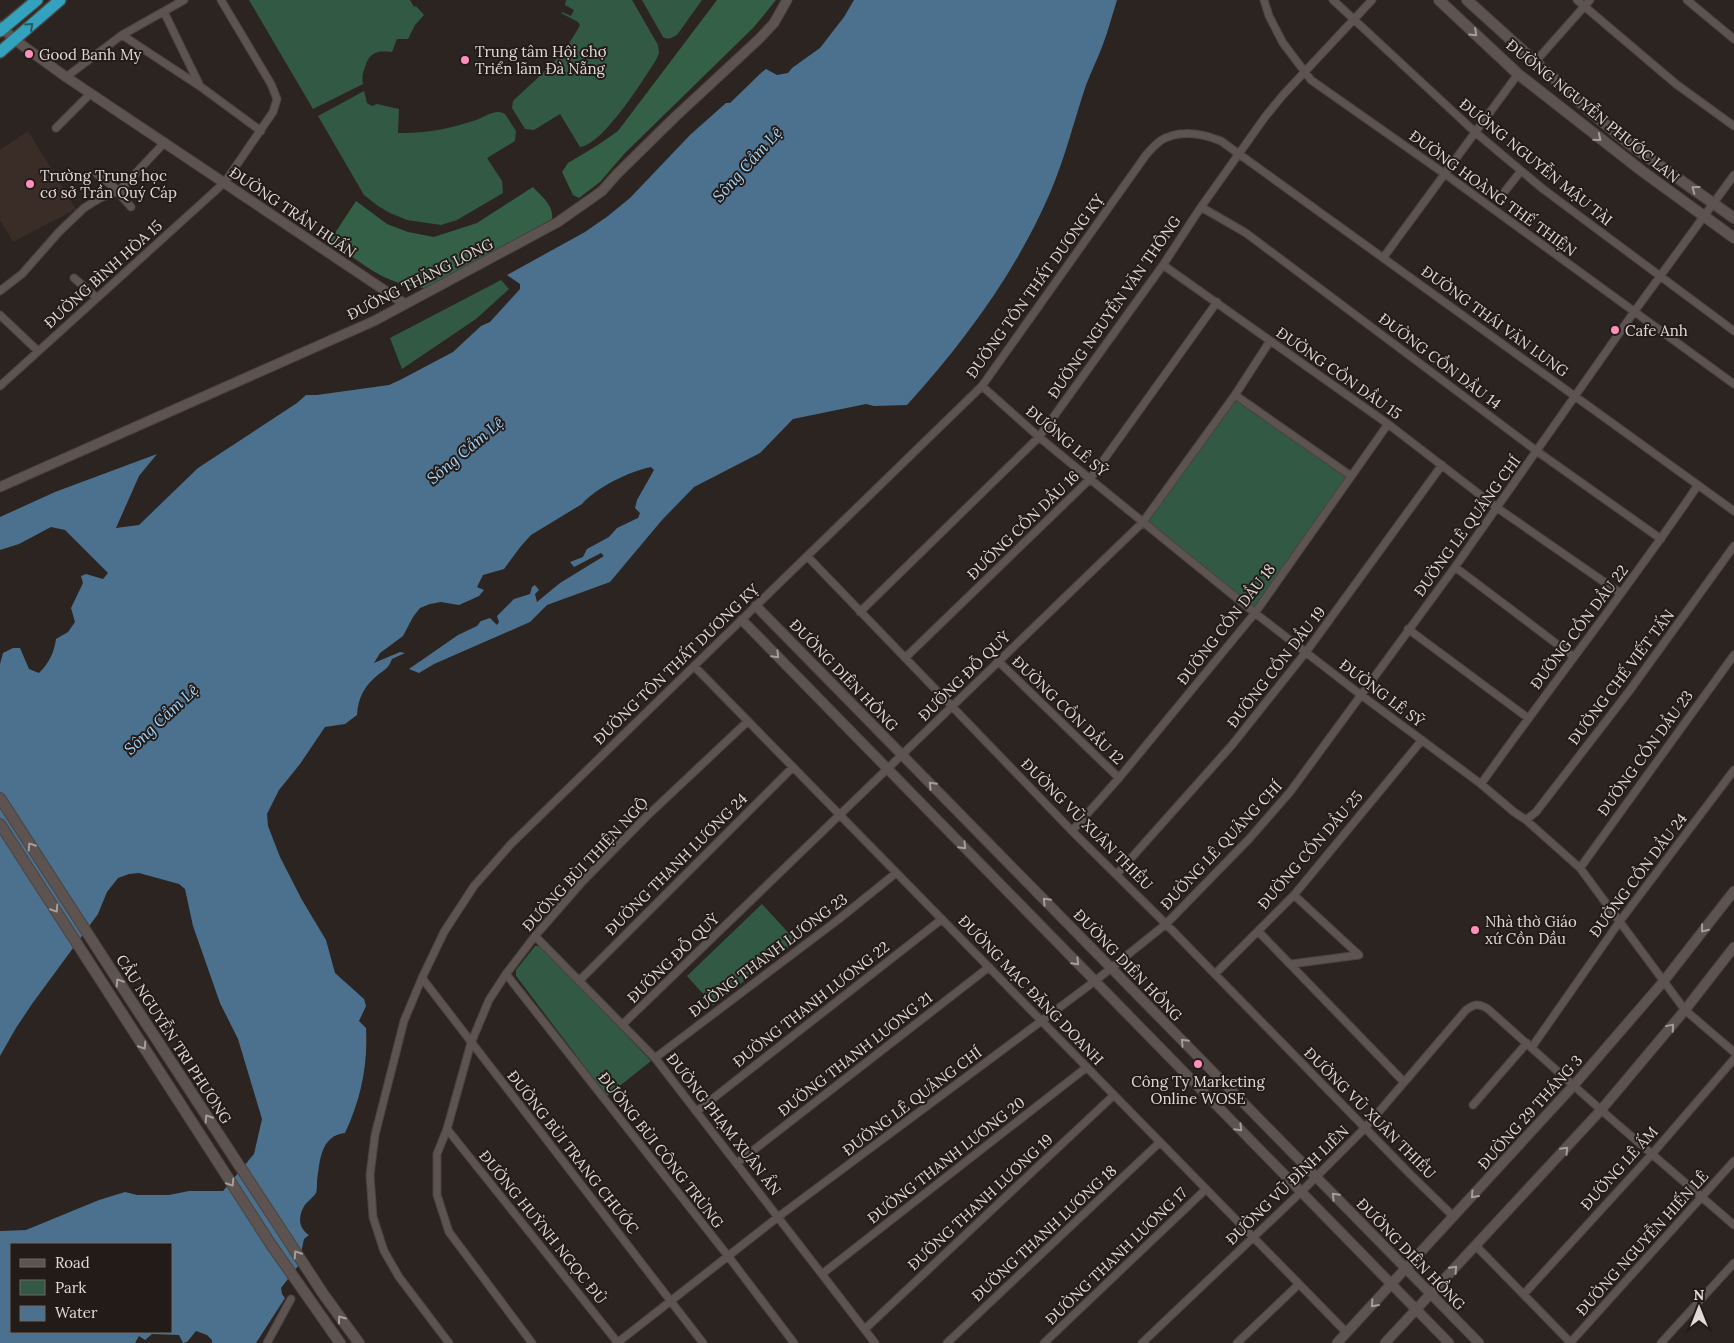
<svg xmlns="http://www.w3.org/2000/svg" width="1734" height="1343" font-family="Lora,serif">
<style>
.built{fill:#3a2c26}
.green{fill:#325943}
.forest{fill:#346048}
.water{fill:#4b718f;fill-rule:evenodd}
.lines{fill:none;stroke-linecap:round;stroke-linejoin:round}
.minor-casing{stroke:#4a4340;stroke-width:9}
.tertiary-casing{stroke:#4a4340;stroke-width:11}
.secondary-casing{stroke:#4a4340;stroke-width:12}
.trunk-casing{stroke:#4a4340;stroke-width:14}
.minor{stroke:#5d5350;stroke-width:7}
.tertiary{stroke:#5d5350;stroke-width:9}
.secondary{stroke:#5d5350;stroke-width:10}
.trunk{stroke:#32a2be;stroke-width:11}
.oneway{stroke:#2a5863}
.oneway2{stroke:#a59e9b}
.poi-dot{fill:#fe8ebc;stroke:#231b18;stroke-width:2}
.labels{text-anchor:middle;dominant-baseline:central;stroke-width:4;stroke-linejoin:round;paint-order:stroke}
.poi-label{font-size:15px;fill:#e0dbd8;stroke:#231b18;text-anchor:start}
.street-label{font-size:15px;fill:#e0dbd8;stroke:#231b18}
.water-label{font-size:16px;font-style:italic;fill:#a5d7fe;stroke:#231b18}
</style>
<rect width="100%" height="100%" fill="#2c2421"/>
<path class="built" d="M 28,131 L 76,209 L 13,242 L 0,220 L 0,150 Z"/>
<path class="green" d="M 249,0 L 410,0 L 414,7 L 416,6 L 424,15 L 415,25 L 408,39 L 397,39 L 392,52 C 379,51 371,51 366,64 C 364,71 361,75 363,84 L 313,109 Z
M 566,0 L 632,0 L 658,45 L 659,53 L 656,60 C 643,80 603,145 580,147 L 560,114 L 534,130 L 525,129 L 512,108 L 513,101 C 540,75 562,59 580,25 L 578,22 L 561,13 L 562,12 L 571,16 L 574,10 L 565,5 Z
M 642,0 L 702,0 L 677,35 C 672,38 668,40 663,37 Z
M 364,91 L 367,103 L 372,106 L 377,104 L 399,109 L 398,133 C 427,134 452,128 479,119 C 488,115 496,109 505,114 L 516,131 L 515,141 L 487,158 L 502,181 L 503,193 L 457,220 L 441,225 L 407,220 L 390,213 L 378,206 L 364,195 L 318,116 Z
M 501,280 L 509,289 L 476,319 L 402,369 L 390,338 Z
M 1235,395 L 1351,476 L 1255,613 L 1143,522 Z
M 762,904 L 796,941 L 713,1005 L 687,976 Z
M 535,946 L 541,946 L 651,1061 L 607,1096 L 516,976 L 516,970 Z"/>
<path class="forest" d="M 717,0 L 776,0 L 754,27 L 625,153 L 600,182 L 579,198 L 573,195 L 562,172 L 568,163 L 598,145 L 618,131 Z
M 533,187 C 541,196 554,205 552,219 L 425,288 C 384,286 353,257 322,234 L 326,227 L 335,233 L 356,201 L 387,224 L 408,232 L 434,237 L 477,223 Z"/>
<path class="water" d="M 854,0 L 1117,0 C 1112,16 1108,31 1102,47 C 1097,60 1091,72 1086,85 C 1074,121 1065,158 1050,193 C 1016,272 964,342 907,405 L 874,406 L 866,404 L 793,419 L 760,453 L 694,487 L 662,520 L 610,582 L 547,605 L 530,622 L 434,664 L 419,673 L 409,669 L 458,635 L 477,626 L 481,621 L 490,618 L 497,625 L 499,622 L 497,616 L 514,599 L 530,594 L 532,587 L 535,585 L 539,590 L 535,594 L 537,602 L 560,583 L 604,556 L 601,553 L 574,567 L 570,562 L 583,557 L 587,549 L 609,537 L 617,528 L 638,518 L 640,513 L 635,508 L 637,500 L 654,470 L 651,467 C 628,472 597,487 582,504 L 531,535 L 521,546 L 504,569 L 483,575 L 477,587 L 484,590 L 479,596 L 459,605 L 441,602 L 430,604 L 420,608 L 413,617 L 403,636 L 380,653 L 374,663 L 400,652 L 405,653 L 392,659 C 389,667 386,669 379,674 C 365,685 358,697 357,715 L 345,724 L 325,727 L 300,764 L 279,790 L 267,814 L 268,826 L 280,857 L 302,900 L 326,940 L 335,973 L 364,999 L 366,1006 L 359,1021 L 366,1028 C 368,1065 361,1099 345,1133 C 320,1136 320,1161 317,1181 C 317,1185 317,1190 316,1193 C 313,1198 306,1202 303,1208 C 298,1219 299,1228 309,1235 L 304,1239 L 298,1266 L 281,1288 L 282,1294 L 285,1298 L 256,1343 L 212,1343 L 212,1340 L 207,1335 L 196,1331 L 187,1342 L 183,1343 L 179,1335 L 152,1334 L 145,1340 L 139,1336 L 135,1343 L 0,1343 L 0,1231 L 26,1230 L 99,1200 L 125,1192 L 137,1195 L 169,1195 L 189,1191 L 223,1191 L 254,1154 L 262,1119 L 238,1039 L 220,1003 L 193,926 L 185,889 L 179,884 L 139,873 L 129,874 L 118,878 L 107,892 L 98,914 L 32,1004 L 16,1028 L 0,1056 L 0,664 L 3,653 L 13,648 L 20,648 L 29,669 L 39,673 C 49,663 54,653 56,639 L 68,632 L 75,622 L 71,608 L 83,583 L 81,576 L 86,574 L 103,579 L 108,573 L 65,530 L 51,527 L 19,544 L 0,550 L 0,517 L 55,492 L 157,454 L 139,476 L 116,528 L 139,525 L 198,468 L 297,403 L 306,395 L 317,395 L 389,385 L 400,380 L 453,352 L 481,326 L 490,322 L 520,289 L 520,284 L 507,275 L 585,232 L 608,216 L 630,198 L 690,135 L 726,103 L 730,103 L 761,73 L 766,69 L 777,75 L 788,73 L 792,68 L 820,48 L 844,17 ZM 11,1244 L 171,1244 L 171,1332 L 11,1332 Z"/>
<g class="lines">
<g class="minor-casing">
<path id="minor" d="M 1264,0 L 1269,16 L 1283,43 L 1311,80 L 1445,174 L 1734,384
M 1333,0 L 1475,132 L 1543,189 L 1734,331
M 1577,0 L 1676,84 L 1734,126
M 1687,0 L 1734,39
M 164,12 L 200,86
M 122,35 L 201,87 L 261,131
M 1535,62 L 1590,0
M 66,77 L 122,35 L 184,0
M 56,128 L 91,93
M 1505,191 L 1521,171
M 131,207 L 123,198 L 119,191 L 165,142
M 1201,207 L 1246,233 L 1538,452 L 1661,539
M 1383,258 L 1518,74
M 1163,265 L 1388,424 L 1496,507 L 1620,593
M 74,278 L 97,298
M 0,291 L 22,274 L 59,232 L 84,208 L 100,198 L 119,191 L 97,174
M 0,315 L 38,351
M 0,386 L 225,182 L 273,112 L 277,99 L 271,84 L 221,0
M 982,386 L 1039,437 L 1090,479 L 1255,613 L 1361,695 L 1481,784 L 1514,812 L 1526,820 L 1580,868 L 1685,1010 L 1734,1052
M 1235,395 L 1351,476
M 807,556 L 1072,831 L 1166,924 L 1410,1174 L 1454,1217
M 1455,567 L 1574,657
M 860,612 L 1039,437 L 1163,265 L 1201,207 L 1265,117 L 1283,95 L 1372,0
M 1408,629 L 1528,718
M 905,658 L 1090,479 L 1217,302
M 998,661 L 1119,778
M 694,666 L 1347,1333
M 1481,784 C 1552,684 1629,587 1698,485
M 1526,820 L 1536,812 L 1630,690 L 1734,546
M 1072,831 L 1119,778 L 1255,613 L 1388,424
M 1580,868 L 1734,655
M 1117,874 L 1232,745 L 1306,652 L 1442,465
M 1258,931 L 1404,1082
M 535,936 L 655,1058 L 875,1343
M 1291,964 L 1359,955 L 1294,895
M 506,974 L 728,1256 L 794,1343
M 1215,974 L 1294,895 L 1422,740
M 422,978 L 703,1343
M 579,981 L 793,767
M 623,1024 L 1143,522 L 1235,395 L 1270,341
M 1532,1047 L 1620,921 L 1734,770
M 655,1058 L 839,919 L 896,873
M 1473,1105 L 1527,1043
M 697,1111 L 942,919
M 447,1129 L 618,1343
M 737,1163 L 989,967
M 1476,1246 L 1571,1343
M 822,1274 L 1087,1067
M 1524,1294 L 1652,1154 L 1734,1059
M 865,1329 L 1114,1095
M 267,1343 L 291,1299
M 449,1343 L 399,1277 L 384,1251 L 373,1217 L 370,1175 L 375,1135 L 404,1021 L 422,978 L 444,932 L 474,886 L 511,844 L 982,386 L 1146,155 C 1150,150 1155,145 1160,141 C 1179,129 1201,133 1221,141 L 1734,511
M 532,1343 L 449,1232 L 437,1195 L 437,1154 L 447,1129 L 471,1043 L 489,1000 L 506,974 L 535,936 L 583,881 L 645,818 L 748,721
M 617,1343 L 778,1217 L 1095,981 L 1166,924 L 1249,839 L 1290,792 L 1455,567 L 1634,312 L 1734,175
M 947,1343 L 1160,1142
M 1044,1343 L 1206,1189
M 1142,1343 L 1301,1192 L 1365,1128 L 1466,1010 C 1474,1004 1479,1003 1488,1009 L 1601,1110 L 1734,1225
M 1237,1343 L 1299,1284
M 1570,1343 L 1734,1161
M 1661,1343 L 1734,1263"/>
</g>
<g class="tertiary-casing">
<path id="tertiary" d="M 0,26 L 15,40 L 66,77 L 405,304
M 0,487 L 374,321 L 558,222 L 602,191 L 617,174 L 675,117 L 759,39 L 774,23 L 787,0
M 756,606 L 1479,1343
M 742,620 L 1449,1343
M 1337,1343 L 1574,1085 L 1663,982 L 1734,891
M 1385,1343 L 1601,1110 L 1685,1010 L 1734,947"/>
</g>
<g class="secondary-casing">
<path id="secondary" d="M 1439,0 L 1518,74 L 1642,171 L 1734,238
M 1467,0 L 1593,114 L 1628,143 L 1734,218
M 0,798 L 119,982 L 324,1295 L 359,1343
M 0,824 L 270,1243 L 340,1343"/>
</g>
<g class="trunk-casing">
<path id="trunk" d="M 0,31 L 37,0
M 0,52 L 60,0"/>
</g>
<use href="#minor" class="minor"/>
<use href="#tertiary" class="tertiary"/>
<use href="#secondary" class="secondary"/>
<use href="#trunk" class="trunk"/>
</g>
<defs><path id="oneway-chevron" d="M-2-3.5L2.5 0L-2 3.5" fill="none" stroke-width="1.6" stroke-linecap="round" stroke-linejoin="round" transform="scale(1.25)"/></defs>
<use class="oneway" href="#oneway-chevron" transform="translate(30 26) rotate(-42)"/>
<g class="oneway2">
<use href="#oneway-chevron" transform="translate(1474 33) rotate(43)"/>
<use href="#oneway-chevron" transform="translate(1598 138) rotate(39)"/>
<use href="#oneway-chevron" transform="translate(1695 189) rotate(-144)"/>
<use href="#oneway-chevron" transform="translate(776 655) rotate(46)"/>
<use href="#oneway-chevron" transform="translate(932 785) rotate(-134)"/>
<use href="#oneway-chevron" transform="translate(31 846) rotate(-123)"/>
<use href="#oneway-chevron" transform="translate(963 846) rotate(46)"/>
<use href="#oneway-chevron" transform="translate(1046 901) rotate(-134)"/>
<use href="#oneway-chevron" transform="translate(55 909) rotate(57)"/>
<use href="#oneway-chevron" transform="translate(1704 929) rotate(128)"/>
<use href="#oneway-chevron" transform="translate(1076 962) rotate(46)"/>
<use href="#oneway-chevron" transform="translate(119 982) rotate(-123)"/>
<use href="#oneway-chevron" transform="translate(1671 1027) rotate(-50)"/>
<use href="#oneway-chevron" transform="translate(1184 1042) rotate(-134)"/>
<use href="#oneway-chevron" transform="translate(143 1046) rotate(57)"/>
<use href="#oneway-chevron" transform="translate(208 1118) rotate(-123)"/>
<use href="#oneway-chevron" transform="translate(1239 1128) rotate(46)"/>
<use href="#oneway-chevron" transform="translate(1565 1150) rotate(-47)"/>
<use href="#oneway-chevron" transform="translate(231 1183) rotate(57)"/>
<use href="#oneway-chevron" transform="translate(1474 1195) rotate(132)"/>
<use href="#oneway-chevron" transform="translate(1335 1196) rotate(-134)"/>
<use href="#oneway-chevron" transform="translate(297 1254) rotate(-123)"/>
<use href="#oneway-chevron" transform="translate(1454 1269) rotate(-47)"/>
<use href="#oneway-chevron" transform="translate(1374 1304) rotate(132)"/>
<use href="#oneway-chevron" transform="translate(341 1319) rotate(-126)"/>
</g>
<g class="poi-dot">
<circle cx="29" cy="54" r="5"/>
<circle cx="465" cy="60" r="5"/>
<circle cx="30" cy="184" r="5"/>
<circle cx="1615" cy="330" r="5"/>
<circle cx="1475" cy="930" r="5"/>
<circle cx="1198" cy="1064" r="5"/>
</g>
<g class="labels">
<g class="poi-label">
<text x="475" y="51">Trung tâm Hội chợ<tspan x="475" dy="17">Triển lãm Đà Nẵng</tspan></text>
<text x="39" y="54">Good Banh My</text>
<text x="40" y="175">Trường Trung học<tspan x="40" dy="17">cơ sở Trần Quý Cáp</tspan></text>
<text x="1625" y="330">Cafe Anh</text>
<text x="1485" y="921">Nhà thờ Giáo<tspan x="1485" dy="17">xứ Cồn Dầu</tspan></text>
<text x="1198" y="1081" text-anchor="middle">Công Ty Marketing<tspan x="1198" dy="17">Online WOSE</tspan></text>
</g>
<g class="street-label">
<text transform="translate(1593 111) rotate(39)">ĐƯỜNG NGUYỄN PHƯỚC LAN</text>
<text transform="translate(1536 162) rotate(39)">ĐƯỜNG NGUYỄN MẬU TÀI</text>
<text transform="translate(1493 193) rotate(36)">ĐƯỜNG HOÀNG THẾ THIỆN</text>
<text transform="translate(293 212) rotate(34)">ĐƯỜNG TRẦN HUẤN</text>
<text transform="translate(103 274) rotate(-42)">ĐƯỜNG BÌNH HÒA 15</text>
<text transform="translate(420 279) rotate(-27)">ĐƯỜNG THĂNG LONG</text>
<text transform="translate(1035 286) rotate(-54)">ĐƯỜNG TÔN THẤT DƯƠNG KỴ</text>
<text transform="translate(1114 307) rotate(-55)">ĐƯỜNG NGUYỄN VĂN THÔNG</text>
<text transform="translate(1495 321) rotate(36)">ĐƯỜNG THÁI VĂN LUNG</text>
<text transform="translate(1440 361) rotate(37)">ĐƯỜNG CỒN DẦU 14</text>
<text transform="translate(1339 373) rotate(35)">ĐƯỜNG CỒN DẦU 15</text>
<text transform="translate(1067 441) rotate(40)">ĐƯỜNG LÊ SỸ</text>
<text transform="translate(1023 525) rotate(-44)">ĐƯỜNG CỒN DẦU 16</text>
<text transform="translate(1467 526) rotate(-54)">ĐƯỜNG LÊ QUẢNG CHÍ</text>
<text transform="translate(1226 624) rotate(-52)">ĐƯỜNG CỒN DẦU 18</text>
<text transform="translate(1579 627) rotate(-53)">ĐƯỜNG CỒN DẦU 22</text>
<text transform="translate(676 664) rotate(-44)">ĐƯỜNG TÔN THẤT DƯƠNG KỴ</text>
<text transform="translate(1276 667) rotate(-52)">ĐƯỜNG CỒN DẦU 19</text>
<text transform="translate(844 675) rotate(46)">ĐƯỜNG DIÊN HỒNG</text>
<text transform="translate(964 676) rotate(-44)">ĐƯỜNG ĐỖ QUỲ</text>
<text transform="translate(1621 677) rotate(-53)">ĐƯỜNG CHẾ VIẾT TẤN</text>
<text transform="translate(1382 693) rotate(37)">ĐƯỜNG LÊ SỸ</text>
<text transform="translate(1068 710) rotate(44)">ĐƯỜNG CỒN DẦU 12</text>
<text transform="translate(1645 753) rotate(-54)">ĐƯỜNG CỒN DẦU 23</text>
<text transform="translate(1087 824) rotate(45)">ĐƯỜNG VŨ XUÂN THIỀU</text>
<text transform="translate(1221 845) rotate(-47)">ĐƯỜNG LÊ QUẢNG CHÍ</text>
<text transform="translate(1310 850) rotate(-49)">ĐƯỜNG CỒN DẦU 25</text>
<text transform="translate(585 864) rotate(-47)">ĐƯỜNG BÙI THIỆN NGỘ</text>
<text transform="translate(676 864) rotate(-45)">ĐƯỜNG THANH LƯƠNG 24</text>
<text transform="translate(1638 875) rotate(-53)">ĐƯỜNG CỒN DẦU 24</text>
<text transform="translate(768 955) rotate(-37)">ĐƯỜNG THANH LƯƠNG 23</text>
<text transform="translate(673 958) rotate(-44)">ĐƯỜNG ĐỖ QUỲ</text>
<text transform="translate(1128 965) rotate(46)">ĐƯỜNG DIÊN HỒNG</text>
<text transform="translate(1031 990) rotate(46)">ĐƯỜNG MẠC ĐĂNG DOANH</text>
<text transform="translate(811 1004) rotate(-38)">ĐƯỜNG THANH LƯƠNG 22</text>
<text transform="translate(174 1039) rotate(57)">CẦU NGUYỄN TRI PHƯƠNG</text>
<text transform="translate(855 1054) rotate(-38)">ĐƯỜNG THANH LƯƠNG 21</text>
<text transform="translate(912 1101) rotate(-37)">ĐƯỜNG LÊ QUẢNG CHÍ</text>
<text transform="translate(1530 1112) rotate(-48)">ĐƯỜNG 29 THÁNG 3</text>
<text transform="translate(1370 1113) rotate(45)">ĐƯỜNG VŨ XUÂN THIỀU</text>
<text transform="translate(724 1124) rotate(52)">ĐƯỜNG PHẠM XUÂN ẨN</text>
<text transform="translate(661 1150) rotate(52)">ĐƯỜNG BÙI CÔNG TRỪNG</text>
<text transform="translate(573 1152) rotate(52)">ĐƯỜNG BÙI TRANG CHƯỚC</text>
<text transform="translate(946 1160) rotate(-38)">ĐƯỜNG THANH LƯƠNG 20</text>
<text transform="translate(1619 1168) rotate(-48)">ĐƯỜNG LÊ ẤM</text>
<text transform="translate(1287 1185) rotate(-44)">ĐƯỜNG VŨ ĐÌNH LIÊN</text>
<text transform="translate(980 1202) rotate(-43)">ĐƯỜNG THANH LƯƠNG 19</text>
<text transform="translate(543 1227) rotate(51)">ĐƯỜNG HUỲNH NGỌC ĐỦ</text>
<text transform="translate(1044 1233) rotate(-43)">ĐƯỜNG THANH LƯƠNG 18</text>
<text transform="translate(1642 1243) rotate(-48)">ĐƯỜNG NGUYỄN HIẾN LÊ</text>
<text transform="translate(1411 1254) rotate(46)">ĐƯỜNG DIÊN HỒNG</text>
<text transform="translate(1116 1256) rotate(-44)">ĐƯỜNG THANH LƯƠNG 17</text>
</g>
<g class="water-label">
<text transform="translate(747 164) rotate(-48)">Sông Cẩm Lệ</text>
<text transform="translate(465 450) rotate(-40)">Sông Cẩm Lệ</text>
<text transform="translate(161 719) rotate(-43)">Sông Cẩm Lệ</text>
</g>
</g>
<rect x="10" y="1243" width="162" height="90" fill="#231b18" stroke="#6f6865"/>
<rect x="20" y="1259" width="25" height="8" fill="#5d5350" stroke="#6f6865"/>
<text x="55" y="1268" font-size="15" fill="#e0dbd8">Road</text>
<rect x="20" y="1280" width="25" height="15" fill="#325943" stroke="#6f6865"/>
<text x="55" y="1293" font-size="15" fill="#e0dbd8">Park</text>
<rect x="20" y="1306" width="25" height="15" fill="#4b718f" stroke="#6f6865"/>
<text x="55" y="1318" font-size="15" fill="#e0dbd8">Water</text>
<g transform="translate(1699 1308)" stroke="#231b18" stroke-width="4" paint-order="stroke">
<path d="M0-4L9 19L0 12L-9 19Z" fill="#e0dbd8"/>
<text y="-8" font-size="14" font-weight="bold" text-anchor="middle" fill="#e0dbd8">N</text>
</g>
</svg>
